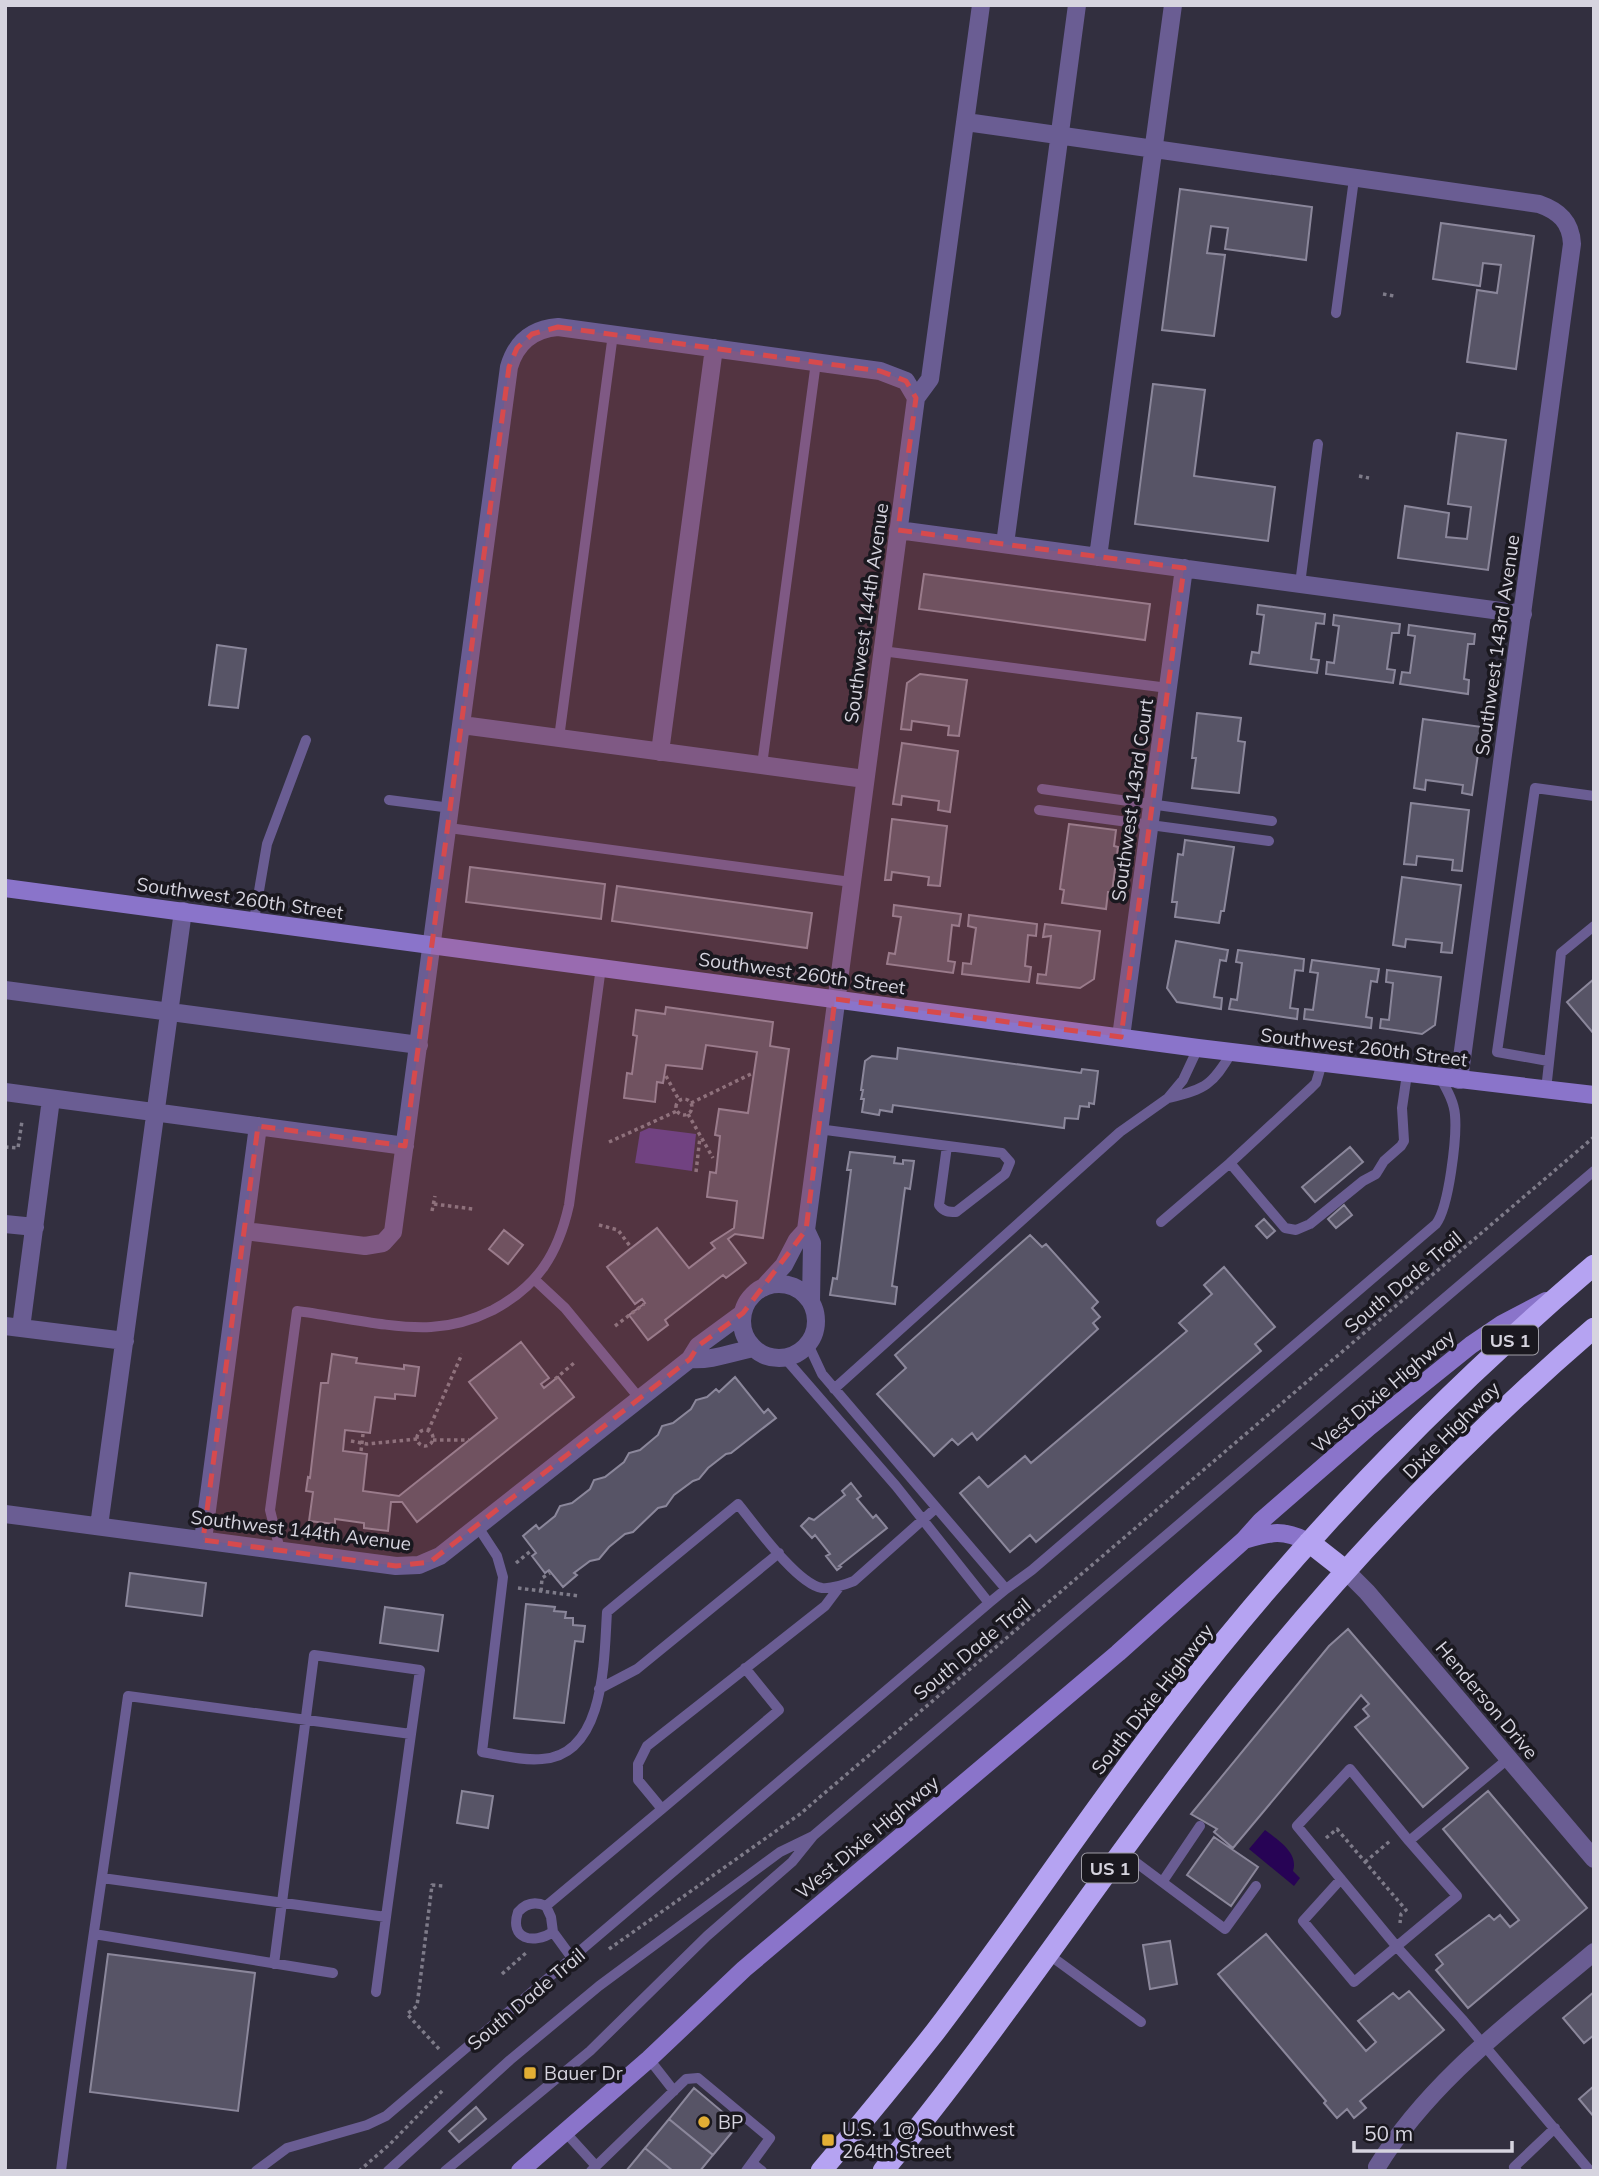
<svg xmlns="http://www.w3.org/2000/svg" width="1599" height="2176" font-family="Mulish,sans-serif">
<style>
.green{fill:#58408f}
.water{fill:#270355}
.building{fill:#575466;stroke:#8b879b;stroke-width:2}
.lines{fill:none;stroke-linecap:round;stroke-linejoin:round}
.path{stroke:#7e7b89;stroke-width:3.5;stroke-dasharray:3.5 3.5;stroke-linecap:butt}
.lane{stroke:#6a5d93;stroke-width:10}
.street{stroke:#6a5d93;stroke-width:18}
.secondary{stroke:#8a74ca;stroke-width:18}
.highway{stroke:#b5a3f2;stroke-width:21}
.marked{fill:#d64a4d;fill-opacity:0.2;stroke:#d64a4d;stroke-width:5;stroke-dasharray:14 9;stroke-linejoin:round}
.poi-dot{fill:#e2ae34;stroke:#1a181f;stroke-width:2.5}
.labels{text-anchor:middle;dominant-baseline:central;stroke-width:7;stroke-linejoin:round;paint-order:stroke}
.shield{fill:#1a181f;stroke:#9e9ca5;stroke-width:2}
.shield-label{font-size:18px;font-weight:bold;fill:#d6d4df}
.street-label{font-size:19px;fill:#d6d4df;stroke:#1a181f}
.poi-label{font-size:19px;fill:#d6d4df;stroke:#1a181f;text-anchor:start}
</style>
<rect width="100%" height="100%" fill="#322f3f"/>
<path class="green" d="M 649,1128 L 696,1134 L 692,1171 L 635,1163 L 640,1132 Z"/>
<path class="water" d="M 1265,1830 C 1278,1840 1299,1853 1293,1871 L 1300,1878 L 1294,1886 L 1249,1849 Z"/>
<path class="building" d="M 1180,189 L 1312,207 L 1306,260 L 1225,249 L 1228,228 L 1211,226 L 1207,253 L 1225,255 L 1214,336 L 1162,330 Z
M 1441,223 L 1534,236 L 1516,369 L 1467,362 L 1477,290 L 1497,293 L 1501,265 L 1483,263 L 1480,286 L 1433,279 Z
M 1153,384 L 1205,390 L 1194,476 L 1275,487 L 1268,541 L 1135,524 Z
M 1457,433 L 1506,440 L 1488,570 L 1398,558 L 1405,506 L 1449,513 L 1446,537 L 1467,539 L 1471,507 L 1448,504 Z
M 924,574 L 1150,604 L 1145,640 L 919,609 Z
M 1258,605 L 1325,614 L 1324,624 L 1316,623 L 1311,659 L 1319,660 L 1317,673 L 1250,664 L 1252,652 L 1259,653 L 1264,615 L 1257,614 Z
M 1334,615 L 1400,624 L 1399,633 L 1392,633 L 1387,669 L 1395,670 L 1393,683 L 1326,674 L 1327,662 L 1334,663 L 1339,626 L 1333,625 Z
M 1409,625 L 1475,634 L 1474,644 L 1468,644 L 1464,679 L 1469,680 L 1468,694 L 1400,684 L 1402,672 L 1410,673 L 1415,636 L 1408,635 Z
M 217,645 L 246,649 L 238,708 L 209,705 Z
M 920,674 L 967,680 L 959,736 L 948,735 L 949,726 L 912,721 L 911,730 L 901,729 L 907,683 Z
M 1197,713 L 1241,718 L 1238,741 L 1245,742 L 1239,793 L 1192,788 L 1196,758 L 1192,758 Z
M 1423,719 L 1482,727 L 1472,795 L 1462,793 L 1463,785 L 1426,780 L 1425,790 L 1414,788 Z
M 902,743 L 958,751 L 950,812 L 938,810 L 939,801 L 902,796 L 901,805 L 893,804 Z
M 1411,803 L 1469,810 L 1462,871 L 1452,870 L 1453,860 L 1417,856 L 1416,865 L 1404,864 Z
M 892,819 L 947,826 L 940,886 L 928,885 L 929,877 L 892,872 L 891,880 L 885,880 Z
M 1069,824 L 1116,830 L 1114,846 L 1118,847 L 1112,892 L 1108,892 L 1106,909 L 1062,903 L 1064,890 L 1060,889 Z
M 1185,840 L 1234,847 L 1224,911 L 1221,911 L 1219,923 L 1175,917 L 1177,902 L 1172,902 L 1178,854 L 1183,855 Z
M 470,867 L 605,884 L 601,919 L 466,902 Z
M 1402,877 L 1461,885 L 1452,953 L 1441,952 L 1442,943 L 1406,939 L 1405,947 L 1393,945 Z
M 617,886 L 812,913 L 807,948 L 612,921 Z
M 894,905 L 961,914 L 959,926 L 952,925 L 948,961 L 955,962 L 953,973 L 887,964 L 889,953 L 895,954 L 901,917 L 893,916 Z
M 969,915 L 1037,924 L 1036,936 L 1028,935 L 1025,966 L 1031,967 L 1029,982 L 962,974 L 963,963 L 971,964 L 976,928 L 968,926 Z
M 1045,924 L 1100,931 L 1094,979 L 1080,988 L 1037,983 L 1038,974 L 1046,975 L 1051,936 L 1043,937 Z
M 1176,941 L 1228,950 L 1226,961 L 1220,960 L 1214,997 L 1222,998 L 1221,1009 L 1177,1002 L 1167,988 Z
M 1238,950 L 1304,959 L 1303,971 L 1295,970 L 1290,1008 L 1298,1009 L 1297,1019 L 1229,1009 L 1231,999 L 1237,1000 L 1242,963 L 1236,962 Z
M 1312,960 L 1379,969 L 1377,982 L 1371,981 L 1366,1017 L 1372,1018 L 1371,1028 L 1304,1019 L 1305,1009 L 1313,1010 L 1318,973 L 1310,972 Z
M 1387,970 L 1441,977 L 1435,1025 L 1422,1034 L 1380,1028 L 1381,1019 L 1389,1020 L 1393,983 L 1386,982 Z
M 1594,979 L 1594,1034 L 1567,1002 Z
M 666,1007 L 773,1022 L 770,1046 L 789,1049 L 763,1238 L 735,1234 L 728,1239 L 746,1263 L 726,1278 L 723,1275 L 665,1320 L 668,1325 L 648,1340 L 629,1315 L 645,1303 L 642,1299 L 635,1304 L 607,1267 L 657,1228 L 689,1268 L 715,1248 L 711,1243 L 734,1228 L 737,1201 L 707,1197 L 710,1172 L 716,1173 L 720,1136 L 715,1135 L 719,1109 L 748,1113 L 757,1052 L 706,1045 L 702,1069 L 666,1065 L 663,1083 L 657,1082 L 655,1102 L 624,1098 L 627,1073 L 632,1074 L 637,1036 L 633,1035 L 636,1010 L 665,1014 Z
M 898,1048 L 1081,1073 L 1082,1069 L 1098,1071 L 1094,1104 L 1089,1103 L 1089,1107 L 1080,1106 L 1078,1119 L 1065,1118 L 1064,1128 L 893,1105 L 892,1112 L 880,1110 L 879,1115 L 862,1112 L 864,1099 L 861,1099 L 863,1090 L 861,1090 L 865,1061 L 872,1056 L 897,1059 Z
M 1350,1147 L 1363,1162 L 1315,1202 L 1302,1187 Z
M 850,1152 L 895,1157 L 894,1163 L 903,1164 L 903,1160 L 914,1161 L 910,1189 L 905,1188 L 892,1286 L 897,1287 L 895,1304 L 830,1295 L 833,1278 L 837,1279 L 851,1170 L 847,1170 Z
M 1344,1205 L 1352,1215 L 1336,1228 L 1328,1219 Z
M 1264,1219 L 1275,1231 L 1267,1238 L 1256,1226 Z
M 504,1230 L 523,1245 L 508,1264 L 489,1249 Z
M 1030,1235 L 1042,1247 L 1046,1244 L 1098,1302 L 1092,1308 L 1100,1317 L 1093,1323 L 1098,1329 L 977,1440 L 972,1433 L 958,1445 L 952,1439 L 934,1456 L 877,1394 L 906,1368 L 895,1355 Z
M 1224,1267 L 1275,1327 L 1255,1344 L 1261,1351 L 1036,1542 L 1030,1535 L 1010,1552 L 960,1493 L 979,1477 L 988,1487 L 1025,1456 L 1031,1463 L 1187,1331 L 1179,1323 L 1212,1294 L 1204,1285 Z
M 521,1342 L 549,1378 L 541,1384 L 544,1388 L 558,1377 L 574,1397 L 417,1522 L 402,1502 L 391,1502 L 388,1531 L 364,1528 L 364,1523 L 335,1519 L 335,1524 L 309,1521 L 313,1492 L 306,1491 L 308,1477 L 310,1478 L 321,1383 L 328,1383 L 332,1354 L 357,1358 L 356,1363 L 404,1369 L 404,1365 L 419,1367 L 415,1396 L 395,1394 L 395,1399 L 375,1397 L 370,1433 L 345,1430 L 343,1451 L 367,1454 L 363,1491 L 399,1496 L 497,1418 L 469,1382 Z
M 735,1377 L 764,1413 L 768,1409 L 776,1418 L 731,1453 L 726,1454 L 708,1468 L 699,1479 L 693,1481 L 674,1495 L 666,1506 L 658,1508 L 633,1532 L 625,1534 L 609,1547 L 599,1559 L 590,1561 L 574,1573 L 577,1575 L 563,1587 L 549,1570 L 545,1573 L 532,1556 L 536,1553 L 523,1536 L 536,1525 L 539,1529 L 555,1516 L 560,1506 L 572,1503 L 590,1489 L 594,1480 L 605,1477 L 624,1462 L 629,1453 L 640,1450 L 658,1435 L 662,1426 L 673,1423 L 691,1409 L 696,1400 L 707,1397 L 716,1389 L 719,1392 Z
M 851,1483 L 861,1496 L 857,1499 L 873,1518 L 876,1515 L 887,1528 L 839,1566 L 841,1567 L 837,1570 L 826,1556 L 830,1554 L 815,1535 L 812,1538 L 801,1526 L 809,1518 L 814,1520 L 845,1495 L 842,1491 Z
M 130,1573 L 206,1583 L 202,1616 L 126,1606 Z
M 526,1604 L 555,1607 L 554,1611 L 566,1612 L 565,1618 L 573,1618 L 573,1625 L 585,1626 L 583,1642 L 575,1641 L 564,1723 L 514,1718 Z
M 385,1607 L 443,1615 L 438,1651 L 380,1643 Z
M 1348,1629 L 1468,1768 L 1423,1807 L 1355,1727 L 1369,1716 L 1363,1709 L 1369,1704 L 1361,1695 L 1233,1848 L 1214,1832 L 1217,1829 L 1191,1814 L 1329,1646 Z
M 462,1791 L 493,1796 L 488,1828 L 457,1823 Z
M 1488,1791 L 1587,1908 L 1468,2008 L 1436,1970 L 1443,1964 L 1436,1955 L 1489,1915 L 1494,1920 L 1500,1915 L 1510,1927 L 1519,1920 L 1443,1829 Z
M 1214,1837 L 1258,1867 L 1231,1906 L 1187,1875 Z
M 1266,1934 L 1366,2051 L 1376,2042 L 1358,2021 L 1393,1993 L 1399,1999 L 1409,1991 L 1444,2030 L 1360,2101 L 1366,2108 L 1354,2118 L 1347,2109 L 1337,2118 L 1324,2103 L 1326,2101 L 1218,1974 Z
M 1170,1941 L 1177,1984 L 1150,1989 L 1143,1945 Z
M 108,1954 L 255,1973 L 238,2111 L 90,2092 Z
M 1594,1992 L 1594,2035 L 1584,2043 L 1563,2018 Z
M 1594,2086 L 1594,2117 L 1579,2099 Z
M 694,2088 L 738,2125 L 713,2155 L 669,2119 Z
M 476,2107 L 486,2119 L 459,2142 L 449,2131 Z
M 669,2119 L 713,2155 L 700,2171 L 673,2171 L 645,2148 Z
M 645,2148 L 673,2171 L 626,2171 Z"/>
<g class="lines">
<path class="path" d="M 1383,294 L 1394,296
M 1359,476 L 1369,478
M 666,1076 L 679,1100
M676 1107a8 8 0 1 1 16 0a8 8 0 1 1-16 0Z
M 691,1103 L 753,1073
M 688,1114 L 713,1158
M 609,1142 L 677,1111
M 5,1147 L 18,1148 L 22,1121
M 696,1172 L 700,1137
M 434,1204 L 473,1209
M 432,1211 L 435,1196
M 599,1225 L 618,1230 L 630,1246
M 615,1326 L 644,1304
M 555,1379 L 574,1363
M417 1438a8 8 0 1 1 16 0a8 8 0 1 1-16 0Z
M 428,1431 L 462,1354
M 433,1440 L 469,1440
M 351,1441 L 367,1444 L 417,1439
M 361,1451 L 363,1434
M 516,1563 L 532,1550
M 518,1588 L 579,1596
M 541,1591 L 542,1578 L 550,1573
M 1326,1838 L 1337,1829 L 1406,1910 L 1401,1914 L 1400,1923
M 1365,1862 L 1390,1841
M 609,1949 L 800,1814 L 1594,1137
M 502,1974 L 527,1952
M 439,2049 L 407,2014 L 417,2006 L 432,1885 L 443,1886
M 359,2171 L 390,2144 L 443,2090"/>
<path class="lane" d="M 1336,313 L 1354,179
M 1300,584 L 1318,444
M 882,651 L 1168,688
M 559,738 L 613,334
M 762,765 L 816,362
M 1042,789 L 1272,821
M 389,800 L 451,808
M 1039,810 L 1269,841
M 449,828 L 851,882
M 254,920 L 267,844 L 306,740
M 1548,1061 L 1497,1052 L 1535,788 L 1594,796
M 1322,1063 L 1316,1083 L 1311,1088 L 1230,1163 L 1285,1228 L 1296,1230 L 1310,1224 L 1363,1181 L 1376,1174 L 1384,1161 L 1401,1146 L 1404,1141 L 1402,1108 L 1407,1074
M 1546,1090 L 1561,953 L 1594,926
M 1169,1098 C 1206,1089 1212,1085 1232,1052
M 818,1129 L 1002,1153 L 1010,1162 L 1005,1174 L 956,1212 C 949,1212 944,1212 939,1205 L 947,1146
M 1161,1222 L 1230,1163
M 535,1280 L 565,1308 L 640,1399
M 808,1344 L 822,1374 L 1006,1589 L 1032,1570 L 1436,1224 C 1449,1207 1457,1137 1455,1115 C 1454,1102 1447,1090 1441,1079
M 834,1389 L 1120,1132 L 1168,1098 L 1183,1080 L 1198,1048
M 478,1527 L 497,1556 L 503,1577 L 482,1752 C 501,1755 523,1761 542,1759 C 606,1755 604,1657 607,1612 L 738,1504 C 755,1525 797,1584 822,1588 C 833,1589 844,1585 854,1581 L 936,1508
M 280,1550 L 270,1510 L 297,1311 C 337,1316 391,1329 431,1327 C 453,1326 473,1320 493,1310 C 538,1286 558,1254 569,1205 L 601,967
M 989,1603 L 1006,1589
M 599,1689 L 637,1669 L 779,1553
M 1509,1758 L 1409,1841 L 1350,1769 L 1297,1826 L 1397,1947 L 1462,2019 L 1590,2171
M 662,1809 L 779,1710 L 745,1668
M 813,1836 L 1594,1171
M 1122,1852 L 1225,1929 L 1256,1886
M 1341,1879 L 1303,1921 L 1354,1982 L 1457,1896 L 1409,1841
M 1163,1881 L 1200,1826
M 546,1906 L 662,1809 L 638,1780 L 638,1764 L 647,1746 L 825,1606 L 840,1586
M 553,1932 C 533,1945 509,1939 518,1912 C 526,1903 535,1901 546,1906 L 551,1917 L 553,1932 L 572,1958
M 94,1934 L 333,1973
M 1048,1954 L 1141,2022
M 274,1964 L 314,1655 L 420,1670 L 411,1734
M 376,1992 L 386,1917
M 649,2059 L 674,2091
M 566,2133 L 596,2166
M 752,2163 L 762,2171
M 61,2171 C 81,2012 106,1854 128,1696 L 411,1734 L 386,1917 L 102,1878
M 256,2171 L 287,2148 L 367,2125 L 386,2116 L 989,1603 L 896,1486 L 784,1357
M 388,2171 L 510,2060 L 599,1986 L 780,1852 L 813,1836 L 792,1862 L 707,1936 L 590,2051 L 445,2171
M 591,2171 L 686,2079 L 698,2078 L 770,2138 L 746,2171
M 1517,2171 L 1514,2167 L 1555,2128"/>
<path class="street" d="M 966,122 L 1539,204 C 1559,211 1571,222 1572,244 L 1459,1080
M 898,530 L 1523,614
M 1005,544 L 1077,5
M 1098,557 L 1173,5
M 462,725 L 865,779
M 660,752 L 714,348
M 5,990 L 419,1045
M 1121,1037 L 1184,568
M 5,1092 L 405,1146
M 5,1224 L 35,1227
M 245,1231 L 365,1246 L 383,1243 L 393,1232 L 509,367 C 516,343 532,329 558,327 L 880,371 L 906,381 L 916,398
M742 1321a37 37 0 1 1 74 0a37 37 0 1 1-74 0Z
M 763,1288 L 784,1265 L 797,1240 L 806,1230
M 811,1302 L 812,1243 L 806,1230 L 916,398 L 930,379 L 981,5
M 5,1326 L 125,1341
M 21,1328 L 51,1099
M 690,1359 C 711,1361 733,1352 754,1348
M 5,1514 L 396,1566 L 419,1565 L 440,1556 L 690,1359 L 698,1346 L 743,1313
M 99,1526 L 183,911
M 203,1540 L 258,1126
M 1346,1571 L 1367,1592 L 1594,1859
M 1377,2167 C 1431,2079 1516,2018 1594,1952"/>
<path class="secondary" d="M 5,888 L 1198,1048 L 1594,1095
M 1244,1540 C 1272,1532 1282,1529 1309,1542
M 520,2171 L 649,2059 L 744,1969 L 1118,1653 L 1244,1540 L 1261,1521 L 1369,1427 L 1471,1345 L 1502,1324 L 1546,1301"/>
<path class="highway" d="M 1309,1542 L 1346,1571
M 821,2171 C 860,2125 898,2079 935,2032 C 1016,1926 1090,1813 1172,1707 C 1296,1546 1439,1397 1594,1265
M 883,2171 C 1021,2004 1136,1819 1275,1653 C 1372,1536 1479,1427 1594,1328"/>
</g>
<path class="marked" d="M 558,327 L 880,371 L 906,381 L 916,398 L 898,530 L 1184,568 L 1121,1037 L 835,999 L 806,1230 L 743,1313 L 698,1346 L 690,1359 L 430,1562 L 396,1566 L 203,1540 L 258,1126 L 405,1146 L 509,367 L 517,348 L 532,334 Z"/>
<g class="poi-dot">
<rect x="523" y="2066" width="14" height="14" rx="3.5"/>
<circle cx="704" cy="2122" r="7"/>
<rect x="821" y="2133" width="14" height="14" rx="3.5"/>
</g>
<g class="labels">
<g class="shield">
<rect x="1482" y="1325.5" width="56" height="29" rx="5"/>
<rect x="1082" y="1853.5" width="56" height="29" rx="5"/>
</g>
<g class="shield-label">
<text x="1510" y="1340">US 1</text>
<text x="1110" y="1868">US 1</text>
</g>
<g class="street-label">
<text transform="translate(866 613) rotate(-82)">Southwest 144th Avenue</text>
<text transform="translate(1497 645) rotate(-82)">Southwest 143rd Avenue</text>
<text transform="translate(1132 800) rotate(-82)">Southwest 143rd Court</text>
<text transform="translate(240 898) rotate(8)">Southwest 260th Street</text>
<text transform="translate(802 973) rotate(8)">Southwest 260th Street</text>
<text transform="translate(1364 1047) rotate(7)">Southwest 260th Street</text>
<text transform="translate(1403 1282) rotate(-40)">South Dade Trail</text>
<text transform="translate(1383 1391) rotate(-40)">West Dixie Highway</text>
<text transform="translate(1451 1430) rotate(-45)">Dixie Highway</text>
<text transform="translate(301 1530) rotate(7)">Southwest 144th Avenue</text>
<text transform="translate(972 1649) rotate(-40)">South Dade Trail</text>
<text transform="translate(1152 1699) rotate(-52)">South Dixie Highway</text>
<text transform="translate(1487 1700) rotate(50)">Henderson Drive</text>
<text transform="translate(867 1837) rotate(-40)">West Dixie Highway</text>
<text transform="translate(526 1999) rotate(-40)">South Dade Trail</text>
</g>
<g class="poi-label">
<text x="544" y="2073">Bauer Dr</text>
<text x="718" y="2122">BP</text>
<text x="842" y="2129">U.S. 1 @ Southwest<tspan x="842" dy="22">264th Street</tspan></text>
</g>
</g>
<rect width="1599" height="2176" fill="none" stroke="#d6d4df" stroke-width="14"/>
<path d="M1354 2141v10h158v-10" fill="none" stroke="#d6d4df" stroke-width="3.5"/>
<text x="1364" y="2141" font-size="21" fill="#d6d4df" stroke="#1a181f" stroke-width="5" paint-order="stroke">50 m</text>
</svg>
